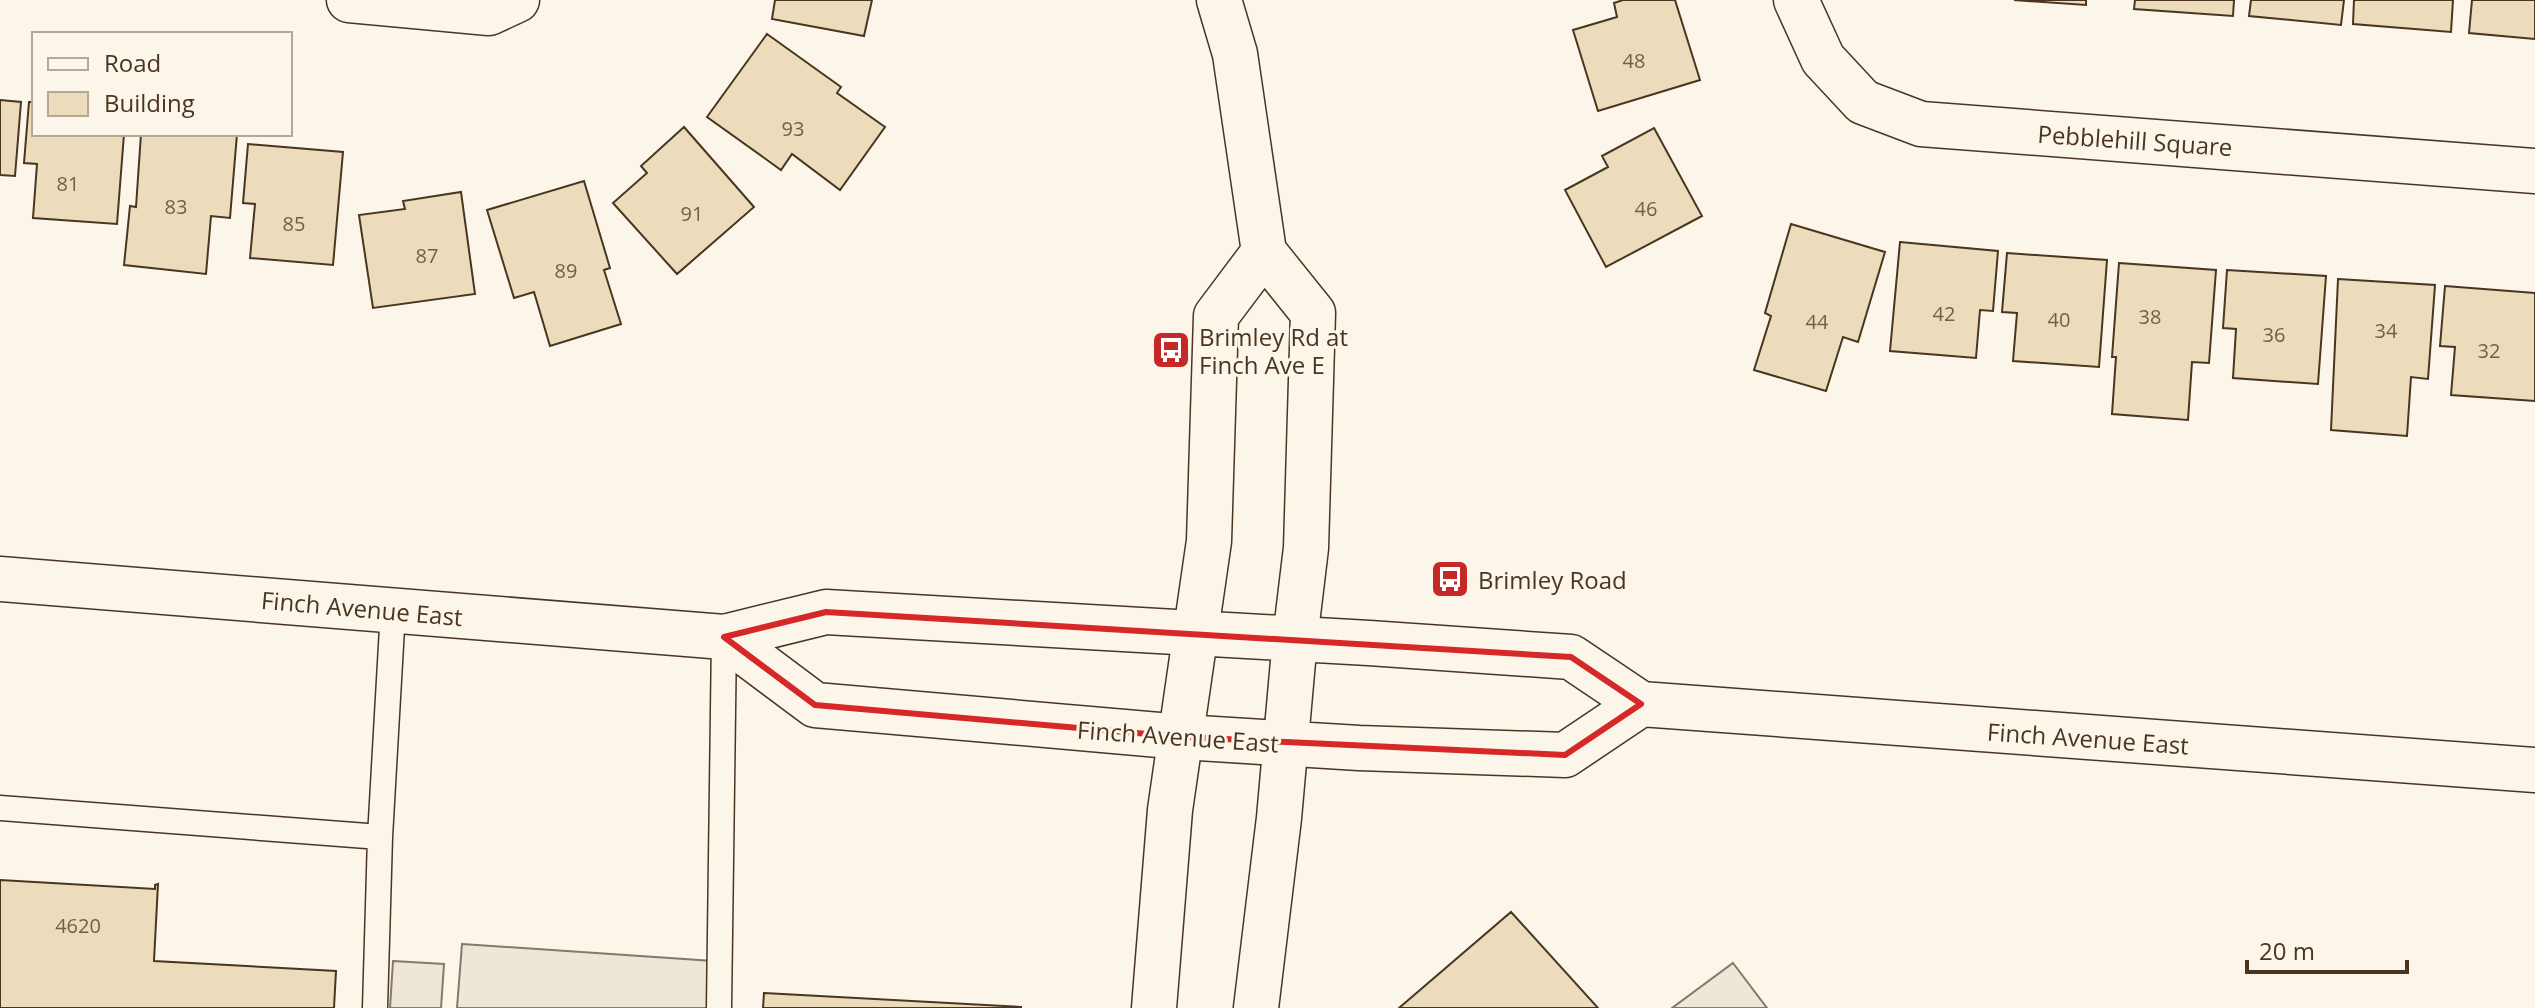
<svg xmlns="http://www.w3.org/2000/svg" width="2535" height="1008" font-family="'Open Sans',sans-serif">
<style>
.parking{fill:#ede7d9;stroke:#887966;stroke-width:2}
.building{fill:#ecdcbc;stroke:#4a3520;stroke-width:2}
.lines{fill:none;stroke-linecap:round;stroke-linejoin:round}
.service-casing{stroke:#4a3520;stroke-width:27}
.minor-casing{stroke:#4a3520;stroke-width:47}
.secondary-casing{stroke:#4a3520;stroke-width:47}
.service{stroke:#fbf6e9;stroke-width:24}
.minor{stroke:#fbf6e9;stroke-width:44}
.secondary{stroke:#fbf6e9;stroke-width:44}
.marked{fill:none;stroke:#d62828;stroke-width:6;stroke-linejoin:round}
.labels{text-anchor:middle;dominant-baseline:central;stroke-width:6;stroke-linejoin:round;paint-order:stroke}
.number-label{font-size:20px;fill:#725f47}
.street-label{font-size:24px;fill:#4a3520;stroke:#fbf6e9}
.poi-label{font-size:24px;fill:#4a3520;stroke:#fbf6e9;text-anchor:start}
</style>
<rect width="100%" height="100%" fill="#fbf6e9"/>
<path class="parking" d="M 462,944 L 713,961 L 710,1008 L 457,1008 Z
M 393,961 L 444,964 L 441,1008 L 390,1008 Z
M 1733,963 L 1767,1008 L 1672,1008 Z"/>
<path class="building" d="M 775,0 L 872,0 L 864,36 L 772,19 Z
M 1623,0 L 1675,0 L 1700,80 L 1598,111 L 1573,30 L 1617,17 L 1614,3 Z
M 2014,0 L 2086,0 L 2086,5 Z
M 2135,0 L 2234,0 L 2233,16 L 2134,9 Z
M 2251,0 L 2344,0 L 2341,25 L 2249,16 Z
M 2354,0 L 2453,0 L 2451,32 L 2353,24 Z
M 2472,0 L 2535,0 L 2535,39 L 2469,33 Z
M 767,34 L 841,87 L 837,93 L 885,127 L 840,190 L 792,154 L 781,170 L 707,117 Z
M 0,100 L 21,102 L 15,176 L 0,175 Z
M 29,102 L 34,102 L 34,134 L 124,134 L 117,224 L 33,218 L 37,164 L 24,163 Z
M 684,127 L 754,207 L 677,274 L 613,203 L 647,173 L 641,166 Z
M 1654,128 L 1702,216 L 1606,267 L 1565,190 L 1608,167 L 1602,156 Z
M 141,134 L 237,134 L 230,218 L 211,216 L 206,274 L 124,265 L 130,206 L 136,207 Z
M 248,144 L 343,152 L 333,265 L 250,258 L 255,204 L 243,203 Z
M 584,181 L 610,268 L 604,270 L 621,324 L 550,346 L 534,292 L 514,298 L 487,210 Z
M 461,192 L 475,294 L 373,308 L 359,215 L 405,209 L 403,201 Z
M 1791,224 L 1885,252 L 1858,342 L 1843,337 L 1826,391 L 1754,370 L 1771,316 L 1765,313 Z
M 1900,242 L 1998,251 L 1993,311 L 1980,310 L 1976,358 L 1890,351 Z
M 2007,253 L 2107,260 L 2099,367 L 2013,361 L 2017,313 L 2002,312 Z
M 2119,263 L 2216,270 L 2209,363 L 2192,362 L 2188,420 L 2112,414 L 2116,357 L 2112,357 Z
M 2227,270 L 2326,276 L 2318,384 L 2233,378 L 2236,329 L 2223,328 Z
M 2338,279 L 2435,285 L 2428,379 L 2411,377 L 2407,436 L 2331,430 Z
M 2445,286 L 2535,293 L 2535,401 L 2451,395 L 2455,347 L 2440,346 Z
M 0,880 L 155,889 L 155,885 L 158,884 L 154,961 L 336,971 L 334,1008 L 0,1008 Z
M 1511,912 L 1598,1008 L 1399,1008 Z
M 764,993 L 1021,1007 L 1021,1008 L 763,1008 Z"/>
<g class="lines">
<g class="service-casing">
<path id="service" d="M 0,808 L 380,837 L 393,610
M 375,1008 L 380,837
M 719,1008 L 724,637"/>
</g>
<g class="minor-casing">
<path id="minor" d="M 349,0 L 489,13 L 517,0
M 1796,0 L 1823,59 L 1863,102 L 1921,124 L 2535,171"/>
</g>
<g class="secondary-casing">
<path id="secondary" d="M 1219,0 L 1235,54 L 1264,252 L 1313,313 L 1306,548 L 1295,639 L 1279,818 L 1256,1008
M 0,579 L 724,637 L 826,612 L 1369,643 L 1571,657 L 1641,704 L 2535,770
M 724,637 L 815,705 L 1182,737 L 1359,748 L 1565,755 L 1641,704
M 1154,1008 L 1170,810 L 1209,541 L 1216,316 L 1264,252"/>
</g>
<use href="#service" class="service"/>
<use href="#minor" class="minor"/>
<use href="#secondary" class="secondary"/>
</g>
<path class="marked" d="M 826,612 L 1571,657 L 1641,704 L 1565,755 L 1182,737 L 815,705 L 724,637 Z"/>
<defs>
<g id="bus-square" transform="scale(2)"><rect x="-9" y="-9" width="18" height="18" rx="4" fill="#c62828" stroke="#fbf6e9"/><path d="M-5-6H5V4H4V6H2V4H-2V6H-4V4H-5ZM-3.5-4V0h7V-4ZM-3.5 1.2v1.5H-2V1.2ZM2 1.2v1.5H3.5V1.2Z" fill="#fff"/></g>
</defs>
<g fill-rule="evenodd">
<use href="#bus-square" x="1171" y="350"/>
<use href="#bus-square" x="1450" y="579"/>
</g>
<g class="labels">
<g class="number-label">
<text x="1634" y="60">48</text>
<text x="793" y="128">93</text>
<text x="68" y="183">81</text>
<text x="176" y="206">83</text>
<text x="1646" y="208">46</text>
<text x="692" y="213">91</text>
<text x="294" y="223">85</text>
<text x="427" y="255">87</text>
<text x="566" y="270">89</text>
<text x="1944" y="313">42</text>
<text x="2150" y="316">38</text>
<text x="2059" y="319">40</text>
<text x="1817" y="321">44</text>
<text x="2386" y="330">34</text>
<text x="2274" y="334">36</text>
<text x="2489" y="350">32</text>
<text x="78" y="925">4620</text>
</g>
<g class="street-label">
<text transform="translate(2135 140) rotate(4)">Pebblehill Square</text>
<text transform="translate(362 608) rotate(5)">Finch Avenue East</text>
<text transform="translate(1178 736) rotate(4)">Finch Avenue East</text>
<text transform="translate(2088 738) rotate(4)">Finch Avenue East</text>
</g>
<g class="poi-label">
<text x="1199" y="336">Brimley Rd at<tspan x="1199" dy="28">Finch Ave E</tspan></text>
<text x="1478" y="579">Brimley Road</text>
</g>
</g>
<rect x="32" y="32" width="260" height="104" fill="#fbf6e9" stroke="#b4a999" stroke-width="2"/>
<rect x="48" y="58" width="40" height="12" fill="#fbf6e9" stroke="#b4a999" stroke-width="2"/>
<text x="104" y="72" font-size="24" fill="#4a3520">Road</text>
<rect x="48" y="92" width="40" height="24" fill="#ecdcbc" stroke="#b4a999" stroke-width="2"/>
<text x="104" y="112" font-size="24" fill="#4a3520">Building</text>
<path d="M2247 960v12h160v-12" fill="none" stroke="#4a3520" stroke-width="4"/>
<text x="2259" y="960" font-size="24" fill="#4a3520" stroke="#fbf6e9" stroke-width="6" paint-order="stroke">20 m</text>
</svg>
